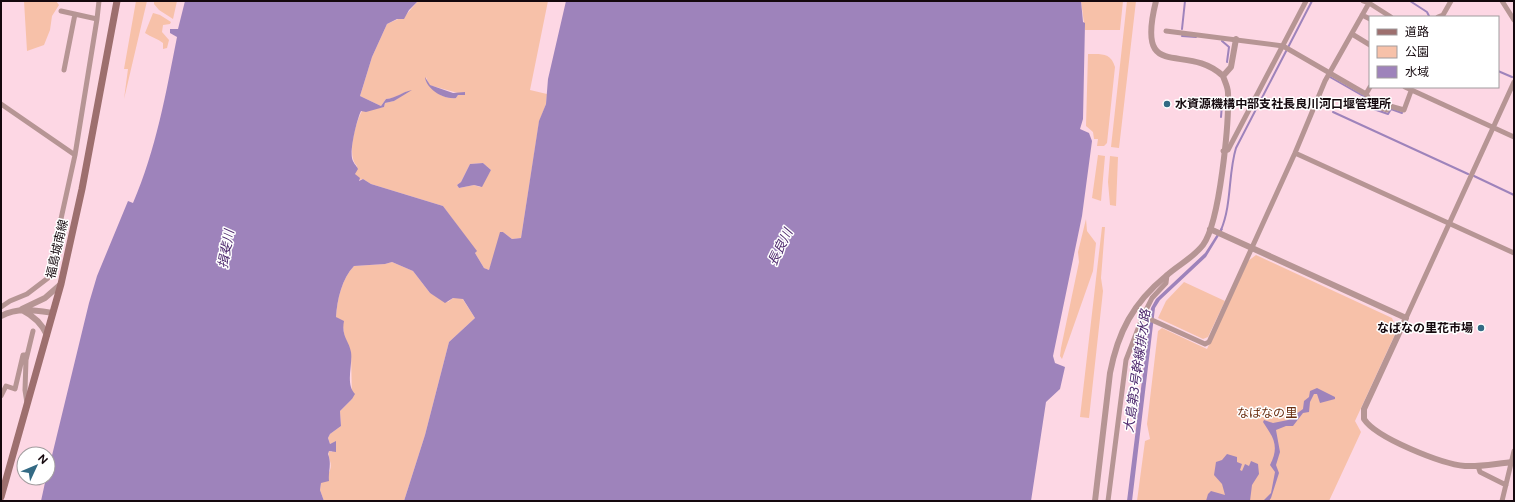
<svg xmlns="http://www.w3.org/2000/svg" width="1515" height="502" font-family="Figtree,'Noto Sans JP',sans-serif">
<style>
.green{fill:#f7c1a9;fill-rule:evenodd}
.water{fill:#9e83bb}
.lines{fill:none;stroke-linecap:round;stroke-linejoin:round}
.stream{stroke:#9e83bb;stroke-width:2}
.minor{stroke:#b69594;stroke-width:5}
.tertiary{stroke:#b69594;stroke-width:6}
.secondary{stroke:#9d6f6e;stroke-width:7}
.poi-dot{fill:#336a84;stroke:#fff;stroke-width:1.5}
.labels{text-anchor:middle;dominant-baseline:central;stroke-width:3;stroke-linejoin:round;paint-order:stroke}
.poi-label{font-size:12px;font-weight:bold;fill:#14080d;stroke:#fff;text-anchor:start}
.street-label{font-size:12px;fill:#14080d;stroke:#fff}
.park-label{font-size:12px;fill:#692e10;stroke:#fff}
.water-label{font-size:13px;font-style:italic;fill:#4e296e;stroke:#fff}
</style>
<rect width="100%" height="100%" fill="#fdd7e4"/>
<path class="green" d="M 24,1 L 56,1 L 59,5 L 52,16 L 50,30 L 44,45 L 27,51 Z
M 136,1 L 147,1 L 124,99 L 128,69 L 124,69 Z
M 154,1 L 177,1 L 173,19 L 159,10 L 154,4 Z
M 418,1 L 548,1 L 530,90 L 547,94 L 546,104 L 539,122 L 521,238 L 512,239 L 503,232 L 489,270 L 484,268 L 475,253 L 476,251 L 443,206 L 371,184 L 363,179 L 359,180 L 355,174 L 357,166 C 346,156 356,121 362,111 L 384,107 L 385,103 L 394,101 L 408,91 L 393,98 L 386,99 L 381,106 L 360,96 L 372,57 L 387,24 L 405,16 ZM 426,77 L 429,85 L 465,95 L 458,95 L 456,98 C 443,100 433,90 426,81 ZM 483,163 L 491,170 L 480,187 L 474,185 L 459,188 L 457,185 L 461,182 L 470,164 Z
M 1081,1 L 1123,1 L 1120,30 L 1085,30 Z
M 1127,1 L 1136,1 L 1119,148 L 1111,147 Z
M 153,13 L 160,15 L 171,22 L 170,24 L 163,25 L 162,32 L 169,40 L 167,48 L 163,49 L 163,43 C 158,39 151,37 145,33 Z
M 1088,54 C 1100,54 1111,52 1115,67 L 1107,143 L 1104,146 L 1097,146 L 1098,139 L 1094,139 L 1093,132 L 1086,126 Z
M 1098,155 L 1105,156 L 1101,201 L 1092,198 Z
M 1110,156 L 1118,157 L 1116,206 L 1110,205 L 1108,182 Z
M 1086,219 L 1087,231 L 1096,243 L 1093,271 L 1062,359 L 1060,356 L 1061,348 L 1079,262 L 1078,252 Z
M 1102,227 L 1105,227 L 1101,278 L 1103,291 L 1089,418 L 1080,417 Z
M 1256,255 L 1392,318 L 1397,330 L 1355,421 L 1361,432 L 1329,501 L 1137,501 L 1145,441 L 1150,439 L 1147,424 L 1158,331 L 1162,328 L 1207,349 L 1248,261 Z
M 392,262 L 413,271 L 430,293 L 448,302 L 453,298 L 462,298 L 475,318 L 449,342 L 425,435 L 404,501 L 324,501 L 320,490 L 321,482 L 323,482 C 327,476 333,469 330,461 C 329,456 328,455 329,451 L 332,452 L 336,442 L 330,444 L 328,438 L 330,434 L 341,426 L 340,411 L 352,399 L 351,353 L 345,341 L 343,326 L 336,317 C 337,300 342,278 354,266 L 385,264 Z
M 1184,282 L 1225,301 L 1208,337 L 1203,339 L 1158,318 L 1166,301 Z"/>
<path class="water" d="M 185,1 L 418,1 L 409,10 L 404,19 L 397,19 L 387,24 L 372,57 L 360,96 L 381,106 L 386,99 C 396,98 402,92 412,90 L 394,101 L 385,103 L 384,107 L 366,112 L 361,111 C 357,119 350,148 352,158 C 353,163 356,165 358,169 L 355,174 L 360,178 L 359,181 L 363,179 L 371,184 L 443,206 L 477,251 L 475,253 L 484,268 L 489,270 L 500,232 L 503,232 L 512,239 L 521,238 L 539,121 L 546,104 L 548,79 L 566,1 L 1081,1 L 1083,22 L 1085,23 L 1083,119 L 1080,129 L 1089,133 L 1092,141 L 1082,216 L 1053,356 L 1055,363 L 1065,367 L 1060,389 L 1046,402 L 1031,501 L 404,501 L 425,435 L 449,342 L 475,318 L 463,299 L 453,298 L 445,303 L 430,293 L 413,271 L 392,262 L 385,264 L 354,266 C 342,278 337,300 336,317 L 344,321 C 341,336 349,341 351,352 C 353,364 345,384 355,394 L 352,399 L 340,411 L 341,426 L 330,434 L 328,438 L 330,444 L 336,441 L 336,452 L 329,451 L 328,454 C 332,464 328,471 329,481 L 321,483 L 320,490 L 324,501 L 41,501 L 46,478 L 48,478 L 48,472 L 89,303 L 97,276 L 128,201 L 133,203 C 156,150 166,93 177,37 L 170,33 L 170,29 L 178,29 Z
M 425,77 L 430,85 L 453,93 L 465,92 L 465,95 L 458,95 L 456,98 C 444,100 426,89 425,77 Z
M 483,163 L 491,170 L 482,187 L 474,185 L 459,188 L 457,185 L 461,182 L 470,164 Z
M 1221,228 L 1223,229 L 1206,257 L 1160,300 L 1155,308 L 1132,501 L 1127,501 L 1151,308 L 1156,299 L 1205,253 Z
M 1317,388 L 1335,397 L 1335,399 L 1320,403 L 1317,394 L 1314,394 L 1310,402 L 1309,412 L 1303,413 L 1293,426 L 1286,426 L 1276,430 L 1280,452 L 1276,465 L 1279,473 L 1271,498 L 1269,501 L 1263,501 L 1271,493 L 1275,472 L 1270,465 C 1280,446 1273,437 1263,422 L 1264,420 L 1273,423 L 1288,420 L 1303,409 L 1304,401 L 1309,397 L 1310,391 Z
M 1227,454 L 1237,457 L 1237,462 L 1242,464 L 1240,470 L 1242,471 L 1245,464 L 1249,466 L 1251,461 L 1258,464 L 1259,474 L 1252,485 L 1250,501 L 1206,501 L 1208,494 L 1211,491 L 1225,495 L 1222,484 L 1214,475 L 1216,462 L 1222,460 Z"/>
<g class="lines">
<path class="stream" d="M 1410,1 L 1427,12 L 1429,16
M 1182,29 L 1185,1
M 1182,36 L 1196,37
M 1222,41 L 1229,47 L 1227,62
M 1498,71 L 1512,77
M 1330,77 L 1365,97 L 1362,105 L 1388,114 L 1391,109 L 1402,113
M 1333,112 L 1468,174
M 1221,117 L 1222,104
M 1474,176 L 1514,195
M 1221,230 C 1232,204 1228,174 1236,148 L 1312,1"/>
<path class="minor" d="M 1363,1 L 1369,3
M 1502,1 L 1514,20
M 61,11 L 97,19
M 1362,15 L 1370,19
M 1438,17 L 1443,15 L 1451,1
M 1166,31 L 1283,46 L 1366,94 L 1370,87
M 1352,34 L 1370,45
M 64,70 L 75,14
M 1405,87 L 1514,137
M 1366,94 L 1368,97 L 1366,103 L 1387,110 L 1390,106 L 1404,110 L 1411,91
M 1,104 L 75,155
M 1223,151 L 1228,150 L 1306,1
M 1295,153 L 1514,253
M 1,307 L 10,301 L 27,294 L 48,278 L 75,155 L 97,19 L 99,1
M 1143,316 L 1205,344 L 1209,342 L 1295,153 L 1325,81 L 1369,3 L 1391,17
M 1406,318 L 1514,82
M 1,396 L 6,386 L 15,389 L 23,355 L 25,355
M 27,403 L 25,390 L 26,360 L 33,331
M 1478,466 L 1480,472 L 1506,485
M 1108,501 L 1126,360 L 1143,316 L 1152,298 L 1166,283 L 1167,275
M 1502,501 L 1514,451"/>
<path class="tertiary" d="M 1156,1 C 1135,85 1186,41 1223,76
M 1210,229 L 1406,318 L 1364,409 L 1364,419 C 1376,438 1442,464 1465,466 C 1482,467 1498,463 1514,462
M 22,309 L 45,298 L 61,284
M 22,310 C 34,316 42,324 47,335
M 1,316 C 18,307 34,310 53,313
M 1095,501 L 1110,373 C 1118,332 1133,303 1166,276 C 1178,265 1193,258 1203,245 C 1220,222 1229,123 1228,93 C 1228,87 1225,82 1223,76 L 1231,67 L 1236,39"/>
<path class="secondary" d="M 1,497 L 61,284 L 82,189 L 117,1"/>
</g>
<g class="poi-dot">
<circle cx="1167" cy="104" r="4"/>
<circle cx="1481" cy="328" r="4"/>
</g>
<g class="labels">
<g class="poi-label">
<text x="1175" y="104">水資源機構中部支社長良川河口堰管理所</text>
<text x="1473" y="328" text-anchor="end">なばなの里花市場</text>
</g>
<g class="street-label">
<text transform="translate(57 249) rotate(-77)">福島城南線</text>
</g>
<g class="park-label">
<text x="1267" y="413">なばなの里</text>
</g>
<g class="water-label">
<text transform="translate(780 247) rotate(-64)">長良川</text>
<text transform="translate(226 249) rotate(-80)">揖斐川</text>
<text transform="translate(1137 371) rotate(-82)">大島第3号幹線排水路</text>
</g>
</g>
<rect width="1515" height="502" fill="none" stroke="#14080d" stroke-width="4"/>
<rect x="1369" y="16" width="130" height="72" fill="#ffffff" stroke="#a19c9e"/>
<rect x="1377" y="29" width="20" height="6" fill="#9d6f6e" stroke="#a19c9e"/>
<text x="1405" y="36" font-size="12" fill="#14080d">道路</text>
<rect x="1377" y="46" width="20" height="12" fill="#f7c1a9" stroke="#a19c9e"/>
<text x="1405" y="56" font-size="12" fill="#14080d">公園</text>
<rect x="1377" y="66" width="20" height="12" fill="#9e83bb" stroke="#a19c9e"/>
<text x="1405" y="76" font-size="12" fill="#14080d">水域</text>
<g transform="translate(36 466) rotate(46)"><circle r="19" fill="#ffffff" stroke="#a19c9e"/>
<path d="M0-3L7 15L0 10L-7 15Z" fill="#336a84"/>
<text y="-6" font-size="11" font-weight="bold" text-anchor="middle" fill="#14080d">N</text>
</g>
</svg>
